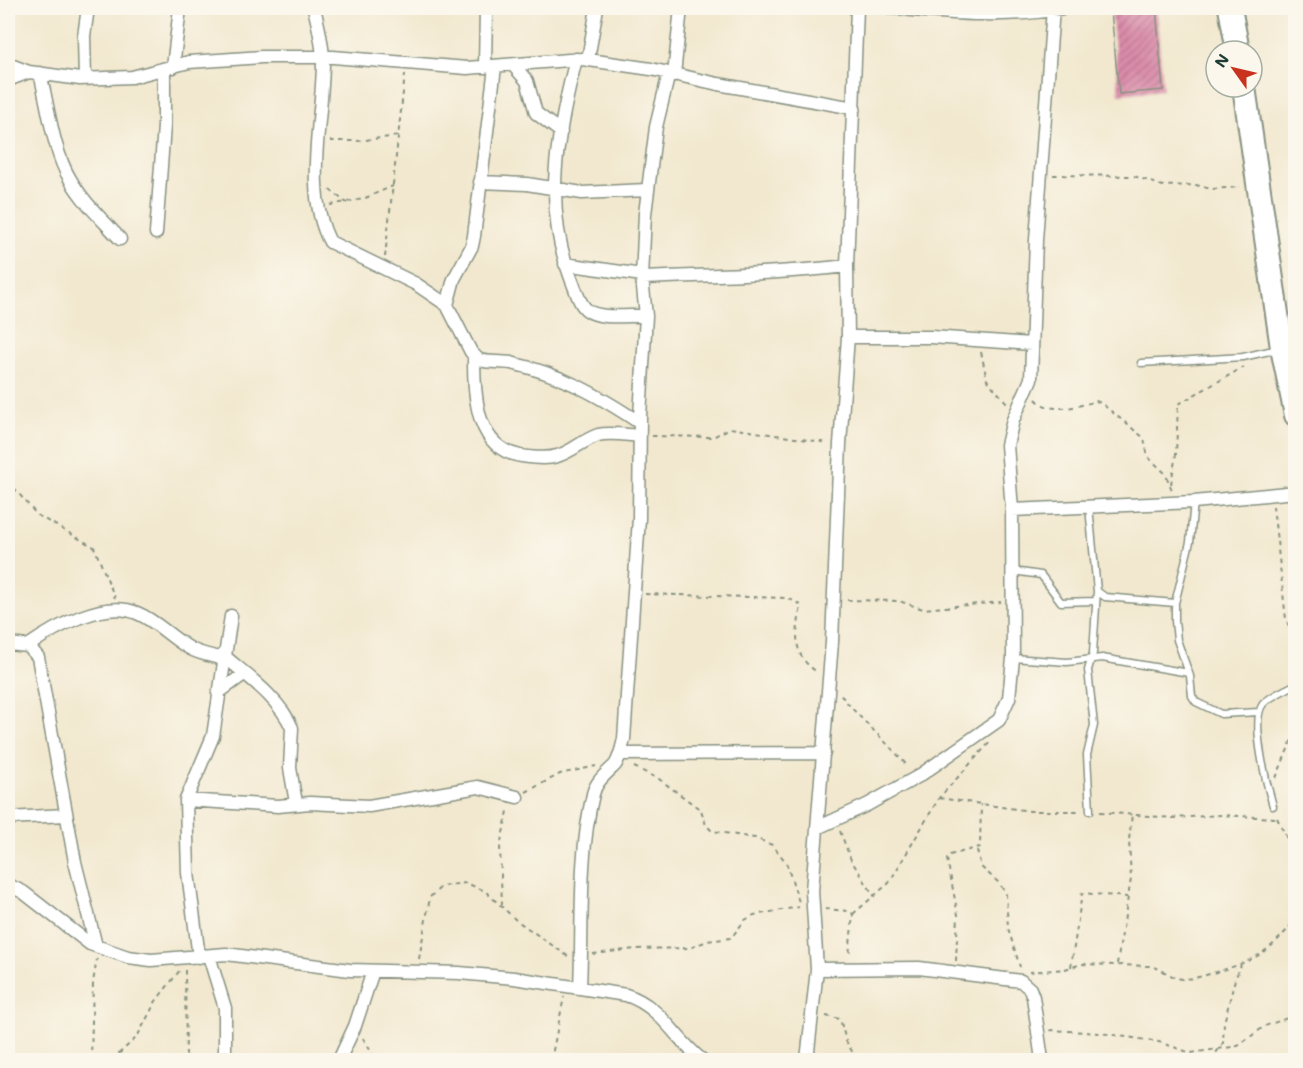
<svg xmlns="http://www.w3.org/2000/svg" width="1303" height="1068" font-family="Mali,sans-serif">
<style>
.building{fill:url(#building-hatch)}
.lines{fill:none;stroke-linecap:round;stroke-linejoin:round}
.lane-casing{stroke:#889282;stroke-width:9}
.street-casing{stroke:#889282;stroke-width:15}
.highway-casing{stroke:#889282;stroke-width:26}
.path{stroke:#889282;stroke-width:2;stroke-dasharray:4.5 4.5;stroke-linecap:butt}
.lane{stroke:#fff;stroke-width:6}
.street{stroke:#fff;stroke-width:12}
.highway{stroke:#fff;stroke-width:22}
</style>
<defs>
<pattern id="building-hatch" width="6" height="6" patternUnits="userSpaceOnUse" patternTransform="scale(1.5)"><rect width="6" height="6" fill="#db8caa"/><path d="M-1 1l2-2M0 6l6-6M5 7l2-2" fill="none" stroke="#b1748b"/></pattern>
</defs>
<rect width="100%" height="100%" fill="#fbf7ec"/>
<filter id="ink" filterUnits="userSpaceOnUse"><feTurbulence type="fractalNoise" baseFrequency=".0167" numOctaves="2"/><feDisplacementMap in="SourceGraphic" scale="12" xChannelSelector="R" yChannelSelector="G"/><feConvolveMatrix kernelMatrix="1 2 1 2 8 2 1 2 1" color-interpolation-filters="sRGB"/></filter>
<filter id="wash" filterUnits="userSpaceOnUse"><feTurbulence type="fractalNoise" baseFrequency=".008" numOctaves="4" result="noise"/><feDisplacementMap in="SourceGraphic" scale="24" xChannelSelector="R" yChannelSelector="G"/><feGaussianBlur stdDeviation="1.35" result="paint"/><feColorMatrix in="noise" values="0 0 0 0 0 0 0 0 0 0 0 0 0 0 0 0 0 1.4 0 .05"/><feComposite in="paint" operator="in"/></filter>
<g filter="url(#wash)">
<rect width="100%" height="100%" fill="#f2e8cf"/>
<g id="blocks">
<path class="building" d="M 1156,8 L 1163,90 L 1119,94 L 1111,11 Z"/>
</g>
</g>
<g filter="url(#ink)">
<use href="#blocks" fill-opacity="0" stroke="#889282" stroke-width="1.5"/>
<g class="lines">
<g class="lane-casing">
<path id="lane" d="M 1141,363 L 1243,357 L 1278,349
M 1194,502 L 1190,542 L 1175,603 L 1175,621 L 1177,640 L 1190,676 L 1192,696 L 1196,702 L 1221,714 L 1259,712
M 1089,507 L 1097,591 L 1105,597 L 1175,603
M 1013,571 L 1041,575 L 1061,602 L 1094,601
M 1013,658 L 1067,662 L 1102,658 L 1189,673
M 1273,806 C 1267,786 1250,720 1263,704 C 1270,696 1286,690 1296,684
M 1090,811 L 1087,755 L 1094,725 L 1088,670 L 1093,653 L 1097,591"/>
</g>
<g class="street-casing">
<path id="street" d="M 314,8 C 318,24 322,42 323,58 C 324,115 302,190 330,242 L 416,284 L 447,305 L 471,352 L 479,360 C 489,363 500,361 511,363 C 561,374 598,395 640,423
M 891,8 C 948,13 1007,19 1064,8
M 576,59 C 557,134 542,207 572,281 C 576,290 579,304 587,310 C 600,320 630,315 646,316
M 588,59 L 597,8
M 8,64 L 29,72 L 80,79 L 132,77 L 189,62 L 262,57 L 333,57 L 467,68 L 582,59 L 651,69 L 718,84 L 854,108
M 513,65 L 527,81 L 536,113 L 561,132
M 173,67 L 180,8
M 485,67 L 486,8
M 40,73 C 48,105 53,151 70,179 C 83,202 103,220 120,239
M 674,75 L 681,8
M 85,79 L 84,36 L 88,8
M 8,80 L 29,72
M 480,182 L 527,184 L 582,193 L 647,190
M 156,233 L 164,126 L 164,70
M 565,264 L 642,275
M 642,278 C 711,275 779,274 847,266
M 447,305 L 454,279 L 472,246 L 474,236 L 495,67
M 848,337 L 931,337 L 1032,344
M 474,357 C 474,399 476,454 529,457 C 539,458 547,459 557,456 C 572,452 583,440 598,435 C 610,432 627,435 640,436
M 1012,510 L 1194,502 L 1296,492
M 8,644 L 28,646 L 38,657 L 75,862 L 96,946
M 28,646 C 55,627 104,599 137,613 C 157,621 172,639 191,649 C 200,654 213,656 223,659
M 223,655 C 246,675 280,699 292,728 L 290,768 L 296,803
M 218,693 L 244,674
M 620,754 L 824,753
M 186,800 L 278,806 L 310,803 L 369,806 L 478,787 L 517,797
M 8,818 L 66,815
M 817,828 L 867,805 L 919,776 L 999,720 L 1009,698 L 1013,658 L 1012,510 L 1007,445 L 1013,420 L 1031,379 L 1036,240 L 1053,8
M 8,885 L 23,892 L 90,944 L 128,957 L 151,960 L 226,954 L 350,970 L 459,973 L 514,978 L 626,995 C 661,1006 675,1039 702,1060
M 209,956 L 225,1008 L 225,1060
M 199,957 L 188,873 L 186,800 L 213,736 L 231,616
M 817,969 L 919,968 L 1021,981 L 1030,989 L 1033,997 L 1042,1060
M 580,987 C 583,923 578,858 593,794 C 596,781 606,774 615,765 C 620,758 622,747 624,739 L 639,518 L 640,416 L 646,316 L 642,278 L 645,214 L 656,127 L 669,73
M 339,1060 L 355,1026 L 373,971
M 807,1060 L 817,969 L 812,891 L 832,642 L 840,444 L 848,337 L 847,266 L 857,8"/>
</g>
<g class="highway-casing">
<path id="highway" d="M 1230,8 L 1238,51
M 1244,87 L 1282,348 L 1296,415"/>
</g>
<path class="path" d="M 330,141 L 357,141 L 398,136
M 1053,175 L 1134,176 L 1163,186 L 1196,185 L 1211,189 L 1240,187
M 330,190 L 347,203
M 330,205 L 363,199 L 393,186
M 385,257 L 405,74
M 981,352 L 987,380 L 1007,403
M 1036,399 C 1049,415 1080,406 1096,401 L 1101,403 L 1144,438 L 1148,457 L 1165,473 L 1172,490
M 652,436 L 713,437 L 730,428 L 828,443
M 8,481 L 37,515 L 94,547 L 115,598
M 1171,484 L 1176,454 L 1178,404 L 1244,367
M 1273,506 L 1286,619 L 1296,643
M 645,594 L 788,598 L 801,605 C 797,634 790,654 817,672
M 847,600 L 899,601 L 923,609 L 1001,602
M 841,695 C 861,721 887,741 908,767
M 634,767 L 659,779 L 701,810 L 706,825 L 712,831 L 755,838 L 772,845 L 786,862 L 799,902
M 1276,778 L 1293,737 L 1296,700
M 526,792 L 560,774 L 596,766
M 939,798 L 1030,811 L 1080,811
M 1100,812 L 1173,818 L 1222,815 L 1277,818
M 1277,818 L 1296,857
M 840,831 L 851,860 L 875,897
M 977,850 L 981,867 L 999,883 L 1006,894 L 1008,928 L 1020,967
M 502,905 L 500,846 L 509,807
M 825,909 L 848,911 L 853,914 L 849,956
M 853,914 L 889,883 L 939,798 L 990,742
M 593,954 L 635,949 L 690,948 L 707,941 L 731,938 L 745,920 L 754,915 L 799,907
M 419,959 L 430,897 L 442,886 L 466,883 L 485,891 L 516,920 L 569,957
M 956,961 L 958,915 L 947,859 L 950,855 L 980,847 L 981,804
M 1117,964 L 1131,879 L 1129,840 L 1132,814
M 1071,967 L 1082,893 L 1127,897
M 185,970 L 186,1060
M 1029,972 L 1065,969 L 1082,964 L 1149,966 C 1162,967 1171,979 1184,979 C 1194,979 1206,975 1216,972 C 1255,961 1271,951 1296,919
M 826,1016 L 840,1019 L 846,1041 L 857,1060
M 1050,1030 L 1101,1033 L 1159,1042 L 1191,1053 L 1238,1046 L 1265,1026 L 1296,1015
M 363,1038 L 376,1060
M 91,1060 L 93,982 L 97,959
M 112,1060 L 137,1037 L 156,1001 L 180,970
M 551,1060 L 564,997
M 826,1060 L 854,1055
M 1211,1060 L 1223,1043 L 1224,1023 L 1235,979 L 1241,965"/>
<use href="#lane" class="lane"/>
<use href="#street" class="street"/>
<use href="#highway" class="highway"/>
</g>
</g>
<rect width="1303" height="1068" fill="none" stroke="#fbf7ec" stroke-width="30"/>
<g transform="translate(1234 69) rotate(304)"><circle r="28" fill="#fbf7ec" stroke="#a3ada2" stroke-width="1.5"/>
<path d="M0-4.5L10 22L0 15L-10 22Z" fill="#c8321e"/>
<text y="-9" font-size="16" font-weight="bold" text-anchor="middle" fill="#1f3d34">N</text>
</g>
</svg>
